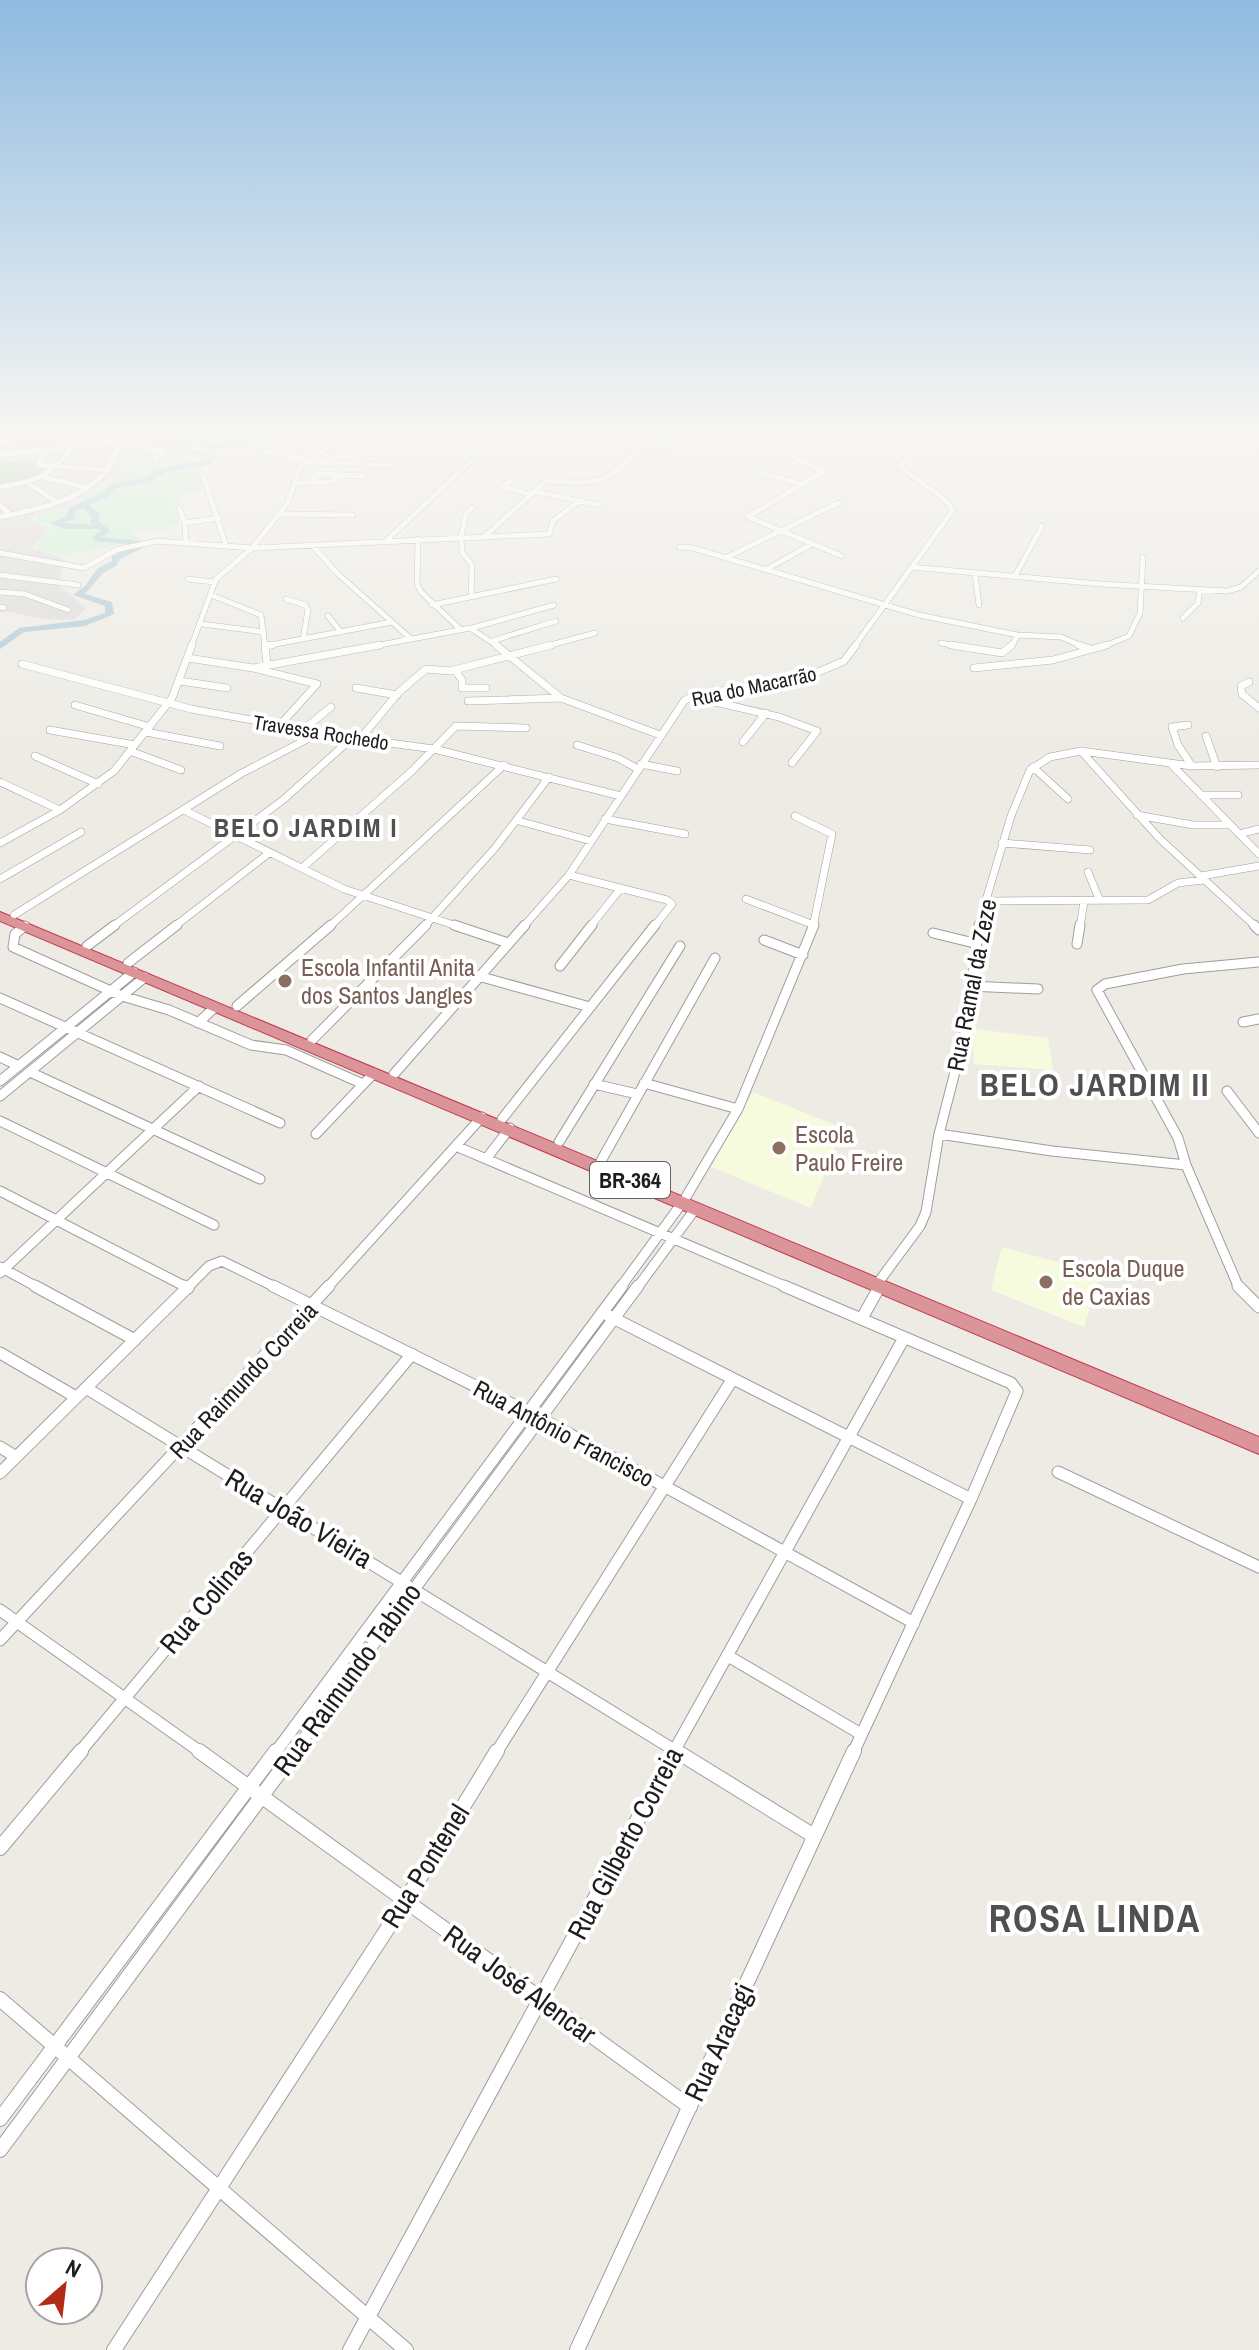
<svg xmlns="http://www.w3.org/2000/svg" width="1259" height="2350" font-family="'Archivo Narrow',sans-serif">
<style>
.residential{fill:#dbdada}
.education{fill:#f7fbde}
.forest{fill:#a4c79d}
.park{fill:#c5f2ce}
.lines{fill:none;stroke-linecap:round;stroke-linejoin:round}
.river{fill:#a9c6d5;fill-rule:evenodd}
.street-far4-casing{stroke:#9e9e9e;stroke-width:6}
.street-far3-casing{stroke:#9e9e9e;stroke-width:8}
.street-far2-casing{stroke:#9e9e9e;stroke-width:11}
.street-far1-casing{stroke:#9e9e9e;stroke-width:13}
.street-casing{stroke:#9e9e9e;stroke-width:16}
.highway-casing{stroke:#c33856;stroke-width:2}
.street-far4{stroke:#fff;stroke-width:5}
.street-far3{stroke:#fff;stroke-width:7}
.street-far2{stroke:#fff;stroke-width:9}
.street-far1{stroke:#fff;stroke-width:11}
.street{stroke:#fff;stroke-width:14}
.highway{fill:#db9498;fill-rule:evenodd}
.education-dot{fill:#8d6e63;stroke:#fff;stroke-width:3}
.labels{text-anchor:middle;dominant-baseline:central;stroke-width:8;stroke-linejoin:round;paint-order:stroke}
.far-street-label{font-size:20px;fill:#1d1d1d;stroke:#fff}
.shield{fill:#fff;stroke:#616161;stroke-width:2}
.shield-label{font-size:22px;font-weight:bold;fill:#1d1d1d}
.education-label{font-size:24px;fill:#785e54;stroke:#fff;text-anchor:start}
.street-label{font-size:24px;fill:#1d1d1d;stroke:#fff}
.far-district-label{font-size:26px;font-weight:bold;letter-spacing:2px;fill:#505050;stroke:#fff}
.near-street-label{font-size:28px;fill:#1d1d1d;stroke:#fff}
.district-label{font-size:32px;font-weight:bold;letter-spacing:2px;fill:#505050;stroke:#fff}
.near-district-label{font-size:38px;font-weight:bold;letter-spacing:2px;fill:#505050;stroke:#fff}
</style>
<rect width="100%" height="100%" fill="#edebe4"/>
<path class="residential" d="M 0,428 L 196,428 L 180,466 L 124,460 L 118,474 L 60,511 L 35,515 L 31,520 L 51,529 L 31,548 L 63,558 L 59,586 L 86,608 L 74,620 L 43,619 L 5,611 L 0,613 Z"/>
<path class="education" d="M 974,1029 L 1048,1038 L 1053,1070 L 973,1064 Z
M 753,1092 L 843,1128 L 811,1208 L 711,1167 Z
M 1002,1247 L 1101,1274 L 1084,1327 L 991,1290 Z"/>
<path class="forest" d="M 0,462 L 36,462 L 35,467 L 52,469 L 46,477 L 0,487 Z"/>
<path class="park" d="M 126,462 L 178,467 L 186,463 L 203,464 L 203,491 L 178,493 L 182,501 L 172,503 L 179,517 L 179,525 L 170,526 L 172,530 L 136,530 L 131,533 L 142,541 L 61,555 L 36,548 L 53,528 L 36,520 L 37,515 L 63,512 L 120,474 Z"/>
<g class="lines">
<path class="river" d="M 196,428 L 212,429 L 207,441 C 220,449 241,439 256,432 L 219,430 L 216,428 L 259,428 L 267,430 C 250,444 225,451 203,448 L 199,441 L 205,432 L 202,430 L 193,436 L 195,442 L 184,443 L 185,448 L 216,456 L 216,460 L 208,465 L 167,472 L 147,483 L 116,488 L 106,498 L 89,504 L 100,515 L 98,521 L 111,531 L 101,537 L 139,541 L 143,548 L 120,559 L 116,566 L 103,573 L 85,594 L 112,602 L 114,614 L 85,626 L 24,632 L 0,649 L 0,642 L 19,628 L 84,620 L 105,613 L 105,606 L 73,595 L 86,585 L 97,569 L 112,561 L 112,556 L 134,547 L 133,545 L 94,541 L 93,536 L 101,531 L 99,529 L 64,529 L 50,523 L 67,516 L 69,508 L 100,494 L 111,484 L 142,479 L 162,468 L 207,459 L 177,449 L 176,440 L 188,439 L 186,433 ZM 84,509 L 92,516 L 90,522 L 93,525 L 61,523 L 74,519 L 76,511 Z"/>
<g class="street-far4-casing">
<path id="street-far4" d="M 87,428 L 128,429
M 0,430 L 22,428
M 0,442 L 62,435
M 118,444 L 165,451 L 155,459
M 45,449 L 39,465 L 108,470
M 779,450 L 822,472
M 265,452 L 309,460
M 0,455 L 119,441
M 306,462 L 390,465
M 759,472 L 801,484
M 204,477 L 226,546
M 46,478 L 85,487
M 311,481 L 318,474 L 364,476
M 511,481 L 502,487 L 530,494
M 28,483 L 57,502
M 294,483 L 332,482 L 339,475
M 0,487 C 34,482 54,475 73,446
M 533,491 L 599,505
M 0,505 L 11,515
M 179,508 L 185,523 L 186,543
M 279,514 L 353,515
M 0,517 C 35,510 80,501 104,473 C 115,460 119,442 129,428
M 748,517 L 842,556
M 748,517 L 822,472
M 185,523 L 219,518
M 485,536 L 546,481 C 596,483 606,487 640,446 L 666,447 L 687,433
M 418,539 L 417,584 L 421,592 L 459,628
M 387,540 L 485,448
M 312,545 L 338,574 L 410,638
M 679,547 L 693,548 L 919,615 L 1018,635 L 1061,637 L 1084,647
M 0,553 L 84,568 L 116,550 L 157,541 L 252,548 L 549,534 L 553,521 L 579,501
M 725,558 L 838,503
M 911,567 L 1100,584 L 1227,591 L 1241,587 L 1259,571
M 765,570 L 812,544
M 975,574 L 979,605
M 0,575 L 78,585
M 1015,576 L 1042,526
M 188,579 L 214,582
M 0,592 L 25,594 L 68,610
M 211,595 L 261,615 L 265,647
M 471,597 L 472,565 L 462,552 L 461,537 L 466,513 L 472,508
M 286,599 L 305,605 L 308,610 L 303,639
M 432,605 L 556,579
M 0,607 L 4,608
M 328,616 L 341,632
M 1183,618 L 1198,603 L 1200,589
M 202,624 L 264,632
M 472,628 L 554,605
M 492,641 L 556,621
M 941,643 L 963,647
M 265,646 L 392,622
M 191,647 L 216,579 L 252,548 L 287,504 L 301,466 L 356,428
M 369,647 L 470,628 L 499,647
M 543,647 L 595,633
M 854,647 L 953,510 C 940,490 915,483 900,465 L 923,443 L 933,428
M 1011,647 L 1018,635
M 1102,647 L 1129,636 L 1140,613 L 1143,557"/>
</g>
<g class="street-far3-casing">
<path id="street-far3" d="M 265,645 L 267,665
M 496,645 L 561,698 L 660,735
M 951,645 L 1002,653 L 1012,645
M 1079,645 L 1090,649
M 265,646 L 272,645
M 188,658 L 253,668 L 317,684 L 280,725
M 22,664 L 191,709 L 352,738 L 434,749 L 621,796
M 253,668 L 380,645
M 974,668 L 1053,660 L 1107,645
M 455,670 L 462,680 L 462,688 L 486,688
M 180,681 L 227,688
M 1249,682 L 1241,686 L 1242,694 L 1259,708
M 356,688 L 397,695
M 698,698 L 779,717 L 817,731 L 792,763
M 468,701 L 561,698
M 75,705 L 150,727
M 1188,725 L 1172,727 L 1178,745 L 1192,766
M 304,729 L 331,707
M 50,730 L 135,745
M 146,732 L 220,746
M 1206,736 L 1217,767
M 360,739 L 399,692 L 426,669 L 450,671 L 551,645
M 743,742 L 766,713
M 577,745 L 618,758 L 638,769
M 130,751 L 181,770
M 1081,751 L 1160,839 L 1256,927
M 35,756 L 98,784
M 641,764 L 677,771
M 1171,764 L 1259,854
M 1033,767 L 1068,799
M 0,782 L 60,810
M 1201,795 L 1238,795
M 184,810 L 344,889 L 460,927
M 1137,815 L 1193,825 L 1230,825
M 795,816 L 832,834 L 813,927
M 605,819 L 685,834
M 519,821 L 591,841
M 1239,834 L 1259,829
M 0,843 L 60,810 L 114,771 L 172,698 L 192,645
M 1002,843 L 1090,850
M 302,868 L 412,771 L 456,726 L 526,728
M 1088,872 L 1100,901
M 569,875 L 667,900 L 672,904 L 654,927
M 1201,876 L 1259,866
M 0,879 L 81,832
M 746,899 L 814,925
M 986,901 L 1148,900 L 1178,883 L 1204,880
M 14,915 L 242,773 L 319,733
M 112,927 L 283,800 L 352,738
M 174,927 L 269,853
M 329,927 L 504,765
M 424,927 L 495,848 L 549,777
M 523,927 L 569,875 L 684,701 L 690,697 L 816,673 L 844,661 L 856,645
M 590,927 L 621,888
M 978,927 L 1011,816 L 1030,770 L 1050,757 L 1081,751 L 1192,766 L 1259,765
M 1080,927 L 1084,901"/>
</g>
<g class="street-far2-casing">
<path id="street-far2" d="M 454,925 L 508,943
M 1254,925 L 1259,930
M 25,926 L 15,934 L 13,947 L 122,996 L 169,1010 L 251,1045 L 286,1050 L 363,1084
M 933,933 L 974,943
M 764,940 L 803,955
M 1077,944 L 1080,925
M 87,946 L 115,925
M 128,963 L 177,925
M 560,966 L 592,925
M 478,976 L 590,1007
M 969,986 L 1038,989
M 0,998 L 280,1123
M 237,1006 L 331,925
M 1243,1022 L 1259,1019
M 198,1023 L 214,1008
M 312,1040 L 426,925
M 0,1057 L 19,1066
M 30,1072 L 260,1179
M 394,1074 L 525,925
M 0,1081 L 134,972
M 644,1083 L 738,1109
M 594,1084 L 637,1094
M 1227,1091 L 1259,1133
M 0,1096 L 145,977
M 502,1119 L 655,925
M 0,1121 L 214,1225
M 316,1134 L 374,1073
M 939,1134 L 1052,1151 L 1186,1165
M 559,1142 L 680,946
M 458,1147 L 789,1288
M 486,1159 L 510,1128
M 601,1161 L 715,958
M 0,1191 L 188,1288
M 686,1197 L 738,1109 L 814,925
M 0,1267 L 39,1288
M 0,1273 L 199,1086
M 880,1280 L 920,1226 L 926,1212 L 939,1134 L 967,1025 L 979,925
M 187,1288 L 209,1266 L 222,1261 L 277,1288
M 327,1288 L 482,1117
M 620,1288 L 682,1203
M 637,1288 L 696,1208
M 1239,1288 L 1186,1165 L 1178,1138 L 1097,990 L 1105,984 L 1183,969 L 1259,962"/>
</g>
<g class="street-far1-casing">
<path id="street-far1" d="M 35,1286 L 135,1340
M 184,1286 L 188,1288
M 273,1286 L 540,1418 L 914,1623
M 784,1286 L 1011,1383 L 1017,1391 L 971,1499 L 853,1753
M 1238,1286 L 1259,1307
M 609,1316 L 971,1499
M 862,1318 L 880,1286
M 0,1353 L 76,1397
M 86,1388 L 679,1753
M 0,1447 L 16,1457
M 1058,1472 L 1259,1567
M 0,1473 L 189,1286
M 0,1610 L 202,1753
M 0,1640 L 329,1286
M 728,1656 L 861,1734
M 79,1753 L 412,1354
M 275,1753 L 622,1286
M 293,1753 L 638,1286
M 496,1753 L 732,1380
M 673,1753 L 904,1338"/>
</g>
<g class="street-casing">
<path id="street" d="M 199,1751 L 690,2107
M 676,1751 L 814,1836
M 0,1848 L 81,1751
M 0,1999 L 406,2350
M 0,2119 L 276,1751
M 0,2150 L 295,1751
M 114,2350 L 406,1900 L 497,1751
M 350,2350 L 675,1751
M 577,2350 L 854,1751"/>
</g>
<g class="highway-casing">
<path id="highway" d="M 0,912 L 1259,1437 L 1259,1454 L 0,921 Z"/>
</g>
<use href="#street-far4" class="street-far4"/>
<use href="#street-far3" class="street-far3"/>
<use href="#street-far2" class="street-far2"/>
<use href="#street-far1" class="street-far1"/>
<use href="#street" class="street"/>
<use href="#highway" class="highway"/>
</g>
<linearGradient id="sky" x2="0" y2="1"><stop stop-color="#8fbbe0"/><stop offset="0.57" stop-color="#f7f6f3"/><stop offset="1" stop-color="#f7f6f3" stop-opacity="0"/></linearGradient>
<rect width="1259" height="757" fill="url(#sky)"/>
<g class="education-dot">
<circle cx="285" cy="981" r="8"/>
<circle cx="779" cy="1148" r="8"/>
<circle cx="1046" cy="1282" r="8"/>
</g>
<g class="labels">
<g class="far-street-label">
<text transform="translate(754 686) rotate(-12)">Rua do Macarrão</text>
<text transform="translate(321 732) rotate(9)">Travessa Rochedo</text>
</g>
<rect class="shield" x="590" y="1162" width="80" height="36" rx="6"/>
<g class="shield-label">
<text x="630" y="1180">BR-364</text>
</g>
<g class="education-label">
<text x="301" y="967">Escola Infantil Anita<tspan x="301" dy="28">dos Santos Jangles</tspan></text>
<text x="795" y="1134">Escola<tspan x="795" dy="28">Paulo Freire</tspan></text>
<text x="1062" y="1268">Escola Duque<tspan x="1062" dy="28">de Caxias</tspan></text>
</g>
<g class="street-label">
<text transform="translate(971 985) rotate(-79)">Rua Ramal da Zeze</text>
<text transform="translate(243 1380) rotate(-47)">Rua Raimundo Correia</text>
<text transform="translate(564 1433) rotate(28)">Rua Antônio Francisco</text>
</g>
<g class="far-district-label">
<text x="306" y="827">BELO JARDIM I</text>
</g>
<g class="near-street-label">
<text transform="translate(299 1518) rotate(31)">Rua João Vieira</text>
<text transform="translate(206 1601) rotate(-50)">Rua Colinas</text>
<text transform="translate(347 1679) rotate(-54)">Rua Raimundo Tabino</text>
<text transform="translate(625 1843) rotate(-62)">Rua Gilberto Correia</text>
<text transform="translate(425 1866) rotate(-58)">Rua Pontenel</text>
<text transform="translate(520 1984) rotate(36)">Rua José Alencar</text>
<text transform="translate(719 2042) rotate(-65)">Rua Aracagi</text>
</g>
<g class="district-label">
<text x="1095" y="1084">BELO JARDIM II</text>
</g>
<g class="near-district-label">
<text x="1095" y="1918">ROSA LINDA</text>
</g>
</g>
<g transform="translate(64 2286) rotate(28)"><circle r="38" fill="#ffffff" stroke="#a5a5a5" stroke-width="2"/>
<path d="M0-6L14 30L0 20L-14 30Z" fill="#b22b17"/>
<text y="-12" font-size="22" font-weight="bold" text-anchor="middle" fill="#1d1d1d">N</text>
</g>
</svg>
